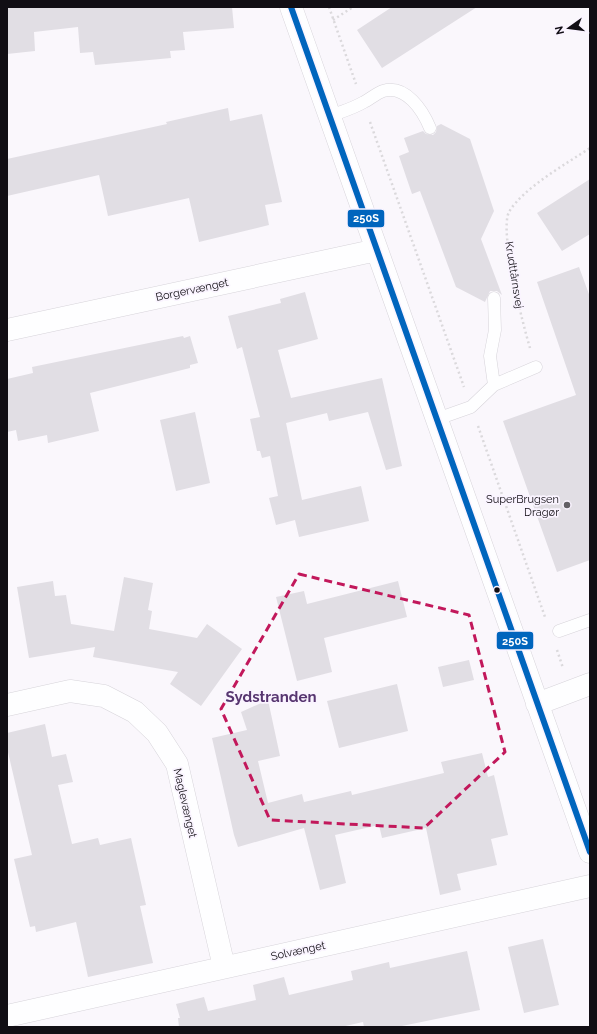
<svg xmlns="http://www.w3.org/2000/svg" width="597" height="1034" font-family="Raleway,sans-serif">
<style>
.building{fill:#e1dee4}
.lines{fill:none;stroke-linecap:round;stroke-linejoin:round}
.service-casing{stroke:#d7d4da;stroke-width:13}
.minor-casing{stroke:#d7d4da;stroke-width:23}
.path{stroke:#dbd9dc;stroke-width:2.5;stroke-dasharray:2 3;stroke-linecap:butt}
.service{stroke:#fefeff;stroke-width:12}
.minor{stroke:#fefeff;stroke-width:22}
.bus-1-casing{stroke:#faf4ff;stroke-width:9}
.bus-1{stroke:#0065bd;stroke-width:6}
.marked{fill:none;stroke:#c2185b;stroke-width:3;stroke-dasharray:8 5;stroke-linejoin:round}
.poi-dot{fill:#636065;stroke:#faf4ff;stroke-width:1.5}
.bus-dot{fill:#110e14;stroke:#faf4ff;stroke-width:1.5}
.labels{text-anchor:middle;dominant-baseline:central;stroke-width:3.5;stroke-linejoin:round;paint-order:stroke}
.street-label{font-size:11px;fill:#110e14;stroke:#faf4ff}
.poi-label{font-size:11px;fill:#110e14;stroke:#faf4ff;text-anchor:end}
.district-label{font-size:15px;font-weight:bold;fill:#573670;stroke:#faf4ff}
.line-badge{stroke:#faf4ff;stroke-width:1.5}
.badge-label{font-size:11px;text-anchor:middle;font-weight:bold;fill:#fff}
</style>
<rect width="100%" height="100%" fill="#faf7fc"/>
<path class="building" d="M 7,7 L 232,7 L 234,28 L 183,32 L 185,50 L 170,51 L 171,58 L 95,65 L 93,52 L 80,53 L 78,27 L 34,32 L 35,51 L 7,54 Z
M 392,7 L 477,7 L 382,68 L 357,30 Z
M 228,108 L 230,121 L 262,114 L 282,202 L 265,205 L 269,225 L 199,242 L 189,198 L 108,216 L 99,175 L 7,196 L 7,159 L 167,124 L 166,122 Z
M 441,124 L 470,139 L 494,211 L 481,239 L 502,295 L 497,291 L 490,291 L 485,302 L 456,287 L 420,191 L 412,194 L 399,156 L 409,152 L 404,138 L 423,131 L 426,134 L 433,135 L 436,132 L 437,126 Z
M 590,179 L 590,234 L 562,251 L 537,213 Z
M 579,267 L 590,297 L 590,560 L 557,572 L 503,421 L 576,395 L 537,282 Z
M 305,292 L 318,339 L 278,350 L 291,398 L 382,378 L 402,466 L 386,470 L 368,412 L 329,421 L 327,413 L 286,423 L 302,500 L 361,486 L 369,521 L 299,537 L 295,520 L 276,525 L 269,498 L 278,496 L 270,456 L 262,458 L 260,451 L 257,451 L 250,419 L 260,417 L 242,347 L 237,349 L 228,316 L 281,303 L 280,299 Z
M 183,336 L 184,338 L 190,336 L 198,363 L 190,365 L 190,368 L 90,393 L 99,431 L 48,443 L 47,435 L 18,441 L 16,430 L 7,432 L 7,379 L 33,373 L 32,367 Z
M 195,412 L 210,483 L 176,491 L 160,420 Z
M 124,577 L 153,583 L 148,610 L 152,611 L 149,629 L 197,638 L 207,624 L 242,649 L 201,706 L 170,684 L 178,672 L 93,657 L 95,647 L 29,658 L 17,587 L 53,581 L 55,596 L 66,595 L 71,624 L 114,631 Z
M 398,581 L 407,617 L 324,638 L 332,672 L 297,681 L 276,597 L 304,591 L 307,604 Z
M 469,660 L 474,680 L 443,687 L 438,667 Z
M 397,684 L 408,731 L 339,748 L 327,701 Z
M 268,700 L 280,756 L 258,761 L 268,803 L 302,794 L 304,802 L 351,791 L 352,795 L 444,773 L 441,762 L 482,753 L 488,777 L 494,775 L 508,835 L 491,839 L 497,865 L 457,874 L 461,890 L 440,895 L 426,828 L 382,838 L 379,825 L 335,835 L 346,883 L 320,890 L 304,828 L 238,847 L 234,835 L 212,738 L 247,730 L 241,712 Z
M 45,724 L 52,757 L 66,754 L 73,782 L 58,785 L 72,844 L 98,838 L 100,845 L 131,838 L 146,905 L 140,906 L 153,963 L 88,977 L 76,922 L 36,932 L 35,926 L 30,927 L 14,859 L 32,855 L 7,748 L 7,733 Z
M 543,939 L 559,1005 L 524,1013 L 508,947 Z
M 467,951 L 480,1010 L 397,1027 L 364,1027 L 363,1022 L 341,1027 L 179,1027 L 178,1018 L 180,1018 L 176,1004 L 204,997 L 208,1011 L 256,1000 L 253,985 L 284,977 L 289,995 L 353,980 L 351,971 L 389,962 L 390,968 Z"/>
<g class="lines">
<g class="service-casing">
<path id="service" d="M 330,116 C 341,112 354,108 364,102 C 370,99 377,93 383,91 C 406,84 423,111 430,128
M 494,298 L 495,330 L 490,356 L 494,385
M 437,419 L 471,407 L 494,385 L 536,367
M 559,631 L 590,620"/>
</g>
<g class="minor-casing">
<path id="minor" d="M 291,7 L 590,852
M 7,330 L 377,250
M 537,704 L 590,684
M 7,705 L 70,691 L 104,696 L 135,712 L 157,733 L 177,764 L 224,967
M 7,1016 L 590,886"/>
</g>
<path class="path" d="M 329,7 L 356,84
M 333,20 L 353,7
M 370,122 L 464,387
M 530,348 C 523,325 499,231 509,212 C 523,188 566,164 590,148
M 478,426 L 545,617
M 557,650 L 563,668"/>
<use href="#service" class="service"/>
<use href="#minor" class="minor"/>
<g class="bus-1-casing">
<path id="bus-1" d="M 291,7 L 590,852"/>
</g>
<use href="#bus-1" class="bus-1"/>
</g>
<path class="marked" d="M 299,574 L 469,615 L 505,752 L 424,828 L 270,820 L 221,709 Z"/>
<circle class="poi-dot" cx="567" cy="505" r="4"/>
<circle class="bus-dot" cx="497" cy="590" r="3.5"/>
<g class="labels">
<g class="street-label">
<text transform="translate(514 275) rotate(81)">Krudttårnsvej</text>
<text transform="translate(192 290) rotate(-12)">Borgervænget</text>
<text transform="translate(185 803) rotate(77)">Maglevænget</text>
<text transform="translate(298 951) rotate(-12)">Solvænget</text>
</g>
<g class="poi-label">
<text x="559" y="499">SuperBrugsen<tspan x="559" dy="13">Dragør</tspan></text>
</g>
<g class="district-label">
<text x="271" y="697">Sydstranden</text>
</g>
</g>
<g class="line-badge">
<rect x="347" y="209" width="38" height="19" rx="4" fill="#0065bd"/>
<rect x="496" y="631" width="38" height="19" rx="4" fill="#0065bd"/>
</g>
<g class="badge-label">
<text x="366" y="222">250S</text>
<text x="515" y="645">250S</text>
</g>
<rect width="597" height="1034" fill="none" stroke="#110e14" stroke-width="16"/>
<g transform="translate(569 28) rotate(256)" stroke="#faf4ff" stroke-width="3" paint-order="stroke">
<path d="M0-3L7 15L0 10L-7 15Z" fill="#110e14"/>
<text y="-6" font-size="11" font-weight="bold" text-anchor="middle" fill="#110e14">N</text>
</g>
</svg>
